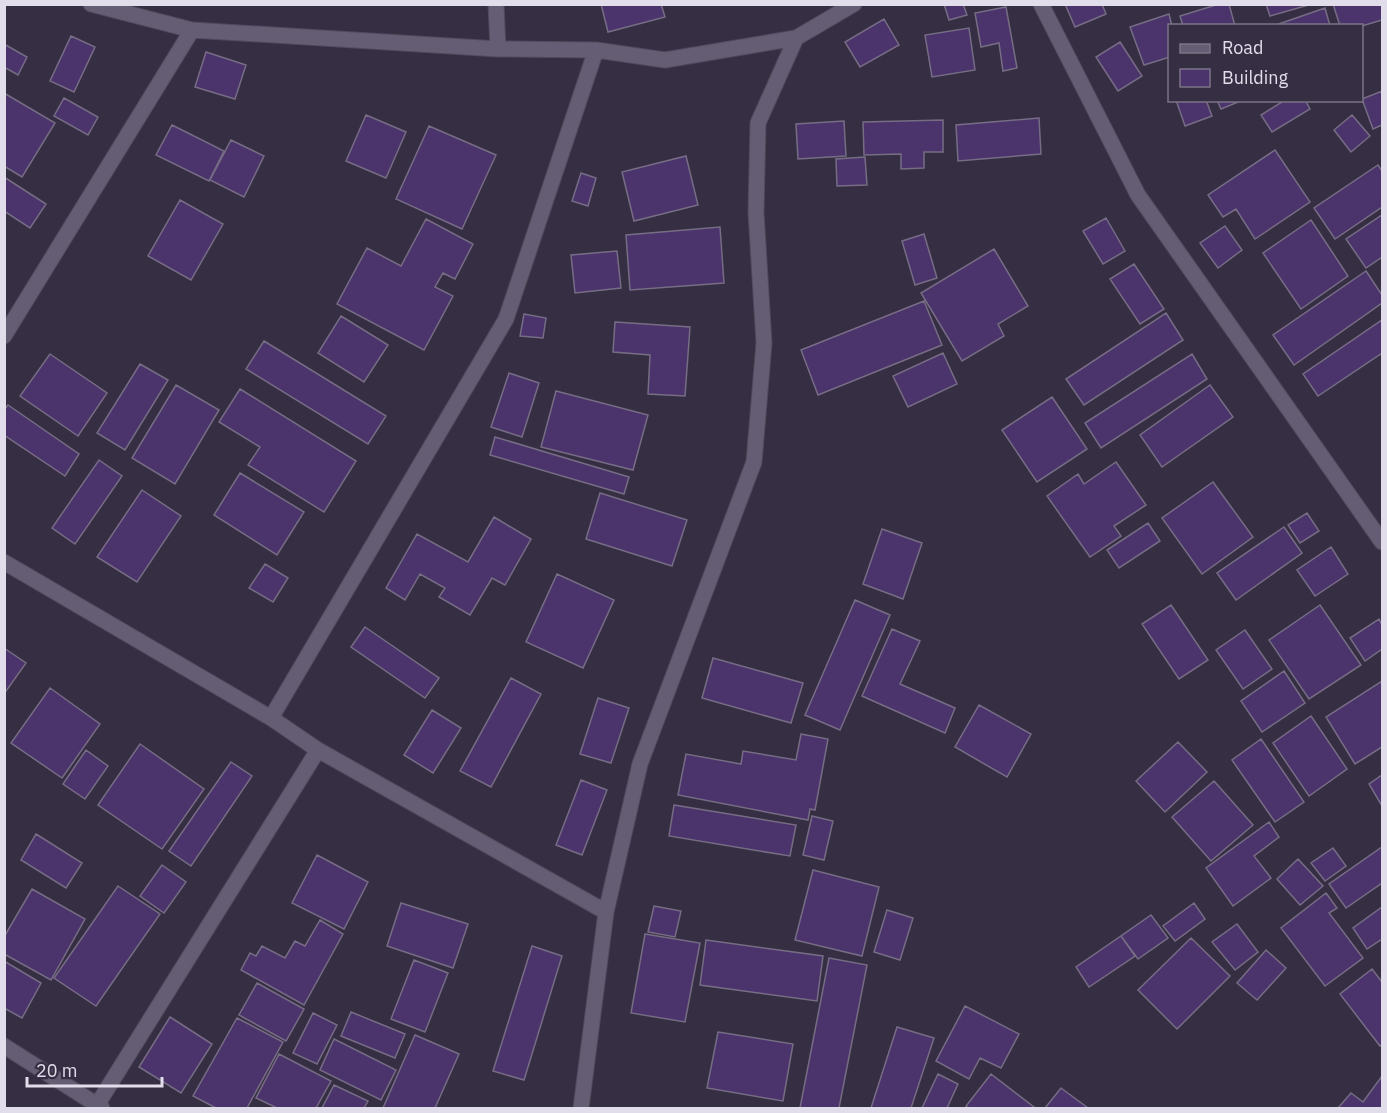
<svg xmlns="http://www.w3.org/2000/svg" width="1387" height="1113" font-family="'IBM Plex Sans',sans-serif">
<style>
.building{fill:#4b346b;stroke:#766d85;stroke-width:1.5}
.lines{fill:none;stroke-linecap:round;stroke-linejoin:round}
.minor-casing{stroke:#504a5b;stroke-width:17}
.minor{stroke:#655d74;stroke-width:15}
</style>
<rect width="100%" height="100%" fill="#362e43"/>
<path class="building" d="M 601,4 L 661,4 L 665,17 L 608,32 Z
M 944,4 L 963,4 L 967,15 L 949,20 Z
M 1065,4 L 1102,4 L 1106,14 L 1075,27 Z
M 1219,4 L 1229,4 L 1235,26 L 1183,26 L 1180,16 Z
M 1266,4 L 1312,4 L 1270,16 Z
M 1333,4 L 1382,4 L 1382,20 L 1362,26 L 1340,26 Z
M 1006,7 L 1017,68 L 1003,71 L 999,43 L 981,47 L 975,13 Z
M 1325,8 L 1330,26 L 1273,26 Z
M 1169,14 L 1172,26 L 1170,26 L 1170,57 L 1144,65 L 1130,27 Z
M 884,19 L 899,45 L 860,67 L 845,42 Z
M 969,28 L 975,70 L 932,77 L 925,35 Z
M 71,36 L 95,47 L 74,92 L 50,81 Z
M 1120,42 L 1142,76 L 1118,91 L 1096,57 Z
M 4,44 L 27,57 L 18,75 L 4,67 Z
M 206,52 L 246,65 L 235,99 L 195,87 Z
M 1382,91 L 1382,125 L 1373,129 L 1362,99 Z
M 4,93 L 55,123 L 22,177 L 4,166 Z
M 64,98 L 98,117 L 88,135 L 54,116 Z
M 1176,100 L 1206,100 L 1212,116 L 1185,126 Z
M 1217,100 L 1243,100 L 1221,109 Z
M 1285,100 L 1305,100 L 1310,109 L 1272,132 L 1261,115 Z
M 366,115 L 406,132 L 386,178 L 346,161 Z
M 1352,115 L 1370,136 L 1351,152 L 1334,130 Z
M 1039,118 L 1041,154 L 958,161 L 956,125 Z
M 943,120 L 943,152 L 924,152 L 924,168 L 901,169 L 901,154 L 864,155 L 863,122 Z
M 844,121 L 846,156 L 798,159 L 796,124 Z
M 172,125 L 224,151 L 209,181 L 156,155 Z
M 429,126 L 496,155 L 462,229 L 396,199 Z
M 231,140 L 264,156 L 244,197 L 210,180 Z
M 1275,150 L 1310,202 L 1255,239 L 1236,209 L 1223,217 L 1208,195 Z
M 686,156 L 698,205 L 634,221 L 622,172 Z
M 865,157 L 867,185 L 837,186 L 836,159 Z
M 1378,165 L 1382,171 L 1382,207 L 1335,239 L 1314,208 Z
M 581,173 L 596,178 L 588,206 L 572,201 Z
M 4,177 L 46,204 L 30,228 L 4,211 Z
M 180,200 L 223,224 L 191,280 L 148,256 Z
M 1382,215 L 1382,257 L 1366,268 L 1346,239 Z
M 1106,218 L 1125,251 L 1103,264 L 1083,231 Z
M 426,219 L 473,244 L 455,279 L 443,273 L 435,287 L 453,296 L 424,350 L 337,304 L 367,248 L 401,266 Z
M 1311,220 L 1348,276 L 1301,309 L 1263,253 Z
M 1225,226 L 1242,250 L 1218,268 L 1200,243 Z
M 720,227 L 724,283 L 630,290 L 626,235 Z
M 924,234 L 937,278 L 915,285 L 902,241 Z
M 994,249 L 1028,306 L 998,324 L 1004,336 L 962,361 L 921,293 Z
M 617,251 L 621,288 L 575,293 L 571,255 Z
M 1134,264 L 1164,309 L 1140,324 L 1110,279 Z
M 1366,271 L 1382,295 L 1382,303 L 1294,365 L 1273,335 Z
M 924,301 L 942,345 L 818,395 L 801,350 Z
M 1166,313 L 1183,340 L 1084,405 L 1066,379 Z
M 524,314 L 546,318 L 543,338 L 520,336 Z
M 341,316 L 388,345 L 364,382 L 318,353 Z
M 1382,320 L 1382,353 L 1318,396 L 1303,374 Z
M 615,322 L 690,327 L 685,396 L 648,394 L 650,355 L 613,352 Z
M 264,341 L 386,416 L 368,444 L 246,369 Z
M 943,353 L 957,384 L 908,407 L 893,376 Z
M 50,354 L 107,393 L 78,436 L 20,396 Z
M 1192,354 L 1207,379 L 1101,448 L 1085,423 Z
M 140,364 L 168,380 L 125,450 L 97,433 Z
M 509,373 L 539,383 L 522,437 L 491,427 Z
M 176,385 L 219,410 L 175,484 L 132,458 Z
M 1210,385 L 1233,417 L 1162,467 L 1140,435 Z
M 240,389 L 356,461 L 324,512 L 248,465 L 260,447 L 219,422 Z
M 556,391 L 648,415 L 633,470 L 541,447 Z
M 1052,397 L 1087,449 L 1037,482 L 1002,430 Z
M 8,405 L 79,454 L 65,476 L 4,435 L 4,410 Z
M 495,437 L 629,477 L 624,494 L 490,455 Z
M 99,460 L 122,476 L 75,544 L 52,528 Z
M 1116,462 L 1146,505 L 1114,526 L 1121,536 L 1090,557 L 1047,496 L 1078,474 L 1084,484 Z
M 240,473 L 304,512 L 277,555 L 214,515 Z
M 1213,482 L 1253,537 L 1202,574 L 1162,518 Z
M 142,490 L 181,516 L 137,582 L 97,557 Z
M 600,493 L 687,520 L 672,566 L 586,539 Z
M 1307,513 L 1319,531 L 1300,543 L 1288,525 Z
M 494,517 L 531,539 L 505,585 L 492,578 L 470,615 L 439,597 L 445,588 L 420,574 L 405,600 L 386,588 L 417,534 L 468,562 Z
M 1148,523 L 1160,541 L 1119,568 L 1107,550 Z
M 1284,527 L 1302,553 L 1236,600 L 1217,573 Z
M 882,529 L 922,543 L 903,599 L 863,584 Z
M 1331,547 L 1348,574 L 1315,596 L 1297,570 Z
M 265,564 L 288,578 L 273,602 L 249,588 Z
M 557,574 L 614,600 L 583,668 L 526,642 Z
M 855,600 L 890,615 L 840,730 L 805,715 Z
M 1171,605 L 1208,660 L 1179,679 L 1142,624 Z
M 1320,605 L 1361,665 L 1309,699 L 1269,640 Z
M 1379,619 L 1382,625 L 1382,649 L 1365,661 L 1350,638 Z
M 365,627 L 439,678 L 425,698 L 351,647 Z
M 892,629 L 920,641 L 900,684 L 955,708 L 945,733 L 862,696 Z
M 1245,630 L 1272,669 L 1243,689 L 1216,650 Z
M 4,648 L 26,663 L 4,694 Z
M 713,658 L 803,683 L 791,723 L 702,698 Z
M 1284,671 L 1305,703 L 1262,732 L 1241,701 Z
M 511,678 L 541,694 L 491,787 L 460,771 Z
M 1382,681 L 1382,747 L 1355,764 L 1326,717 Z
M 50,688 L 100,724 L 62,778 L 11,743 Z
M 598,698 L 629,708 L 611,763 L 580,754 Z
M 979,705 L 1031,734 L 1007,777 L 955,747 Z
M 432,710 L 461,728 L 433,773 L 404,755 Z
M 1311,716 L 1347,769 L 1309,796 L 1273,743 Z
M 801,734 L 828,739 L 815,810 L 810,809 L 808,820 L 678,795 L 686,754 L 741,764 L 743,751 L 796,760 Z
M 1261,739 L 1304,802 L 1275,822 L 1232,760 Z
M 1178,742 L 1207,772 L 1165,812 L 1136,781 Z
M 140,744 L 204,789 L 162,849 L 98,805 Z
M 86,750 L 108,766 L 85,799 L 63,784 Z
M 231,762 L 252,776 L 191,866 L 169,851 Z
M 1382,775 L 1382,806 L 1369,784 Z
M 581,780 L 607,790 L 582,855 L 556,845 Z
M 1214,781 L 1253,825 L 1211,861 L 1172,817 Z
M 674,805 L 796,825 L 790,856 L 669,836 Z
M 812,816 L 833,821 L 824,860 L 803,855 Z
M 1269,822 L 1279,837 L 1254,856 L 1271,878 L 1233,906 L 1206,868 Z
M 36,834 L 82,863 L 66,888 L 21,860 Z
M 1382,847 L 1382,883 L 1346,908 L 1329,884 Z
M 1333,848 L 1346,866 L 1325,881 L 1311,863 Z
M 317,855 L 368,882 L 344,929 L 292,903 Z
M 1298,859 L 1323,886 L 1300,905 L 1277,879 Z
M 162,865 L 186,882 L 164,913 L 140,896 Z
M 813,870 L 879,887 L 862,956 L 795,940 Z
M 118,886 L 160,914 L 96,1006 L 54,978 Z
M 32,889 L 85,919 L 51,980 L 4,954 L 4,937 Z
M 1326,893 L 1337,908 L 1329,913 L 1363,958 L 1325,986 L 1281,928 Z
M 401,903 L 468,924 L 453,968 L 387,946 Z
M 1194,903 L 1205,919 L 1175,941 L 1163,926 Z
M 654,906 L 681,911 L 675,937 L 648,932 Z
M 1382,907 L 1382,939 L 1367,949 L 1353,928 Z
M 887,910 L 913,918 L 900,960 L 874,952 Z
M 1151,915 L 1168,938 L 1138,959 L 1121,936 Z
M 320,920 L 343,934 L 304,1005 L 241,970 L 250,953 L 256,956 L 262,946 L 285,958 L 295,941 L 305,946 Z
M 1237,924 L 1258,952 L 1235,970 L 1212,942 Z
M 645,934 L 700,943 L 685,1022 L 631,1013 Z
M 1121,936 L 1135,956 L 1089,987 L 1076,967 Z
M 1191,938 L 1230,976 L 1177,1029 L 1138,990 Z
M 706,940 L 823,956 L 817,1001 L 700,985 Z
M 532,946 L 562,956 L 524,1080 L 493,1071 Z
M 1266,950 L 1286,968 L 1257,1000 L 1237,983 Z
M 829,958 L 867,965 L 839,1108 L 800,1108 Z
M 414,960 L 448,973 L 425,1032 L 391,1019 Z
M 4,961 L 41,983 L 22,1018 L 4,1008 Z
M 1372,969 L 1382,982 L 1382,1044 L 1380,1046 L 1340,994 Z
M 257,983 L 304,1009 L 286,1041 L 239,1015 Z
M 965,1006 L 1019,1034 L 1001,1068 L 980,1058 L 969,1079 L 936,1061 Z
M 351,1012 L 405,1034 L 395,1058 L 341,1036 Z
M 313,1013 L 337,1025 L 317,1064 L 293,1053 Z
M 170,1017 L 212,1044 L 181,1093 L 139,1067 Z
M 237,1018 L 283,1042 L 247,1108 L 216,1108 L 193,1096 Z
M 897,1027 L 934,1038 L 911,1108 L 871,1108 Z
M 718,1032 L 793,1044 L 783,1101 L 707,1088 Z
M 415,1035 L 459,1054 L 435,1108 L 383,1108 Z
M 334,1039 L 396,1070 L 381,1100 L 320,1070 Z
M 279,1054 L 331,1081 L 316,1108 L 277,1108 L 256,1098 Z
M 938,1074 L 958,1084 L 947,1108 L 922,1108 Z
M 991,1074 L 1034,1107 L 1033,1108 L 969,1108 L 966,1106 Z
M 1382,1076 L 1382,1108 L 1338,1108 L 1351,1093 L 1363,1102 Z
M 334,1085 L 368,1101 L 364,1108 L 322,1108 Z
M 1061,1088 L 1088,1108 L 1045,1108 Z"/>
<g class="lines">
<g class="minor-casing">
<path id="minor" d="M 91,4 L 192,30 L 498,49 L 596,50 L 665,60 L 796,38 L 854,4
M 496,4 L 498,49
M 1041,4 L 1138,195 L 1382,542
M 4,336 L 192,30
M 4,562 L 271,718 L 318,750 L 606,912
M 271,718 L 506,319 L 596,50
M 4,1046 L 102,1108
M 97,1105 L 318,750
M 581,1108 L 606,912 L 640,764 L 754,462 L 764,343 L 756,212 L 758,123 L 796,38"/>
</g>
<use href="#minor" class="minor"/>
</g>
<rect width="1387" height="1113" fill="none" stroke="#e2ddeb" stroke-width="12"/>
<rect x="1168" y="24" width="195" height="78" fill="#362e43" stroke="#7b7486" stroke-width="1.5"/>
<rect x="1180" y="44" width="30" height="9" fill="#655d74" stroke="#7b7486" stroke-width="1.5"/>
<text x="1222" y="54" font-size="18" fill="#e2ddeb">Road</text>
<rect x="1180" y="69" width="30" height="18" fill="#4b346b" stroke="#7b7486" stroke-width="1.5"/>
<text x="1222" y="84" font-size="18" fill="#e2ddeb">Building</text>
<path d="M27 1077v9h135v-9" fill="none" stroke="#e2ddeb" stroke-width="3"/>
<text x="36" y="1077" font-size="18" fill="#e2ddeb" stroke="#362e43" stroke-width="4.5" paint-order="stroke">20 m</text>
</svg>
